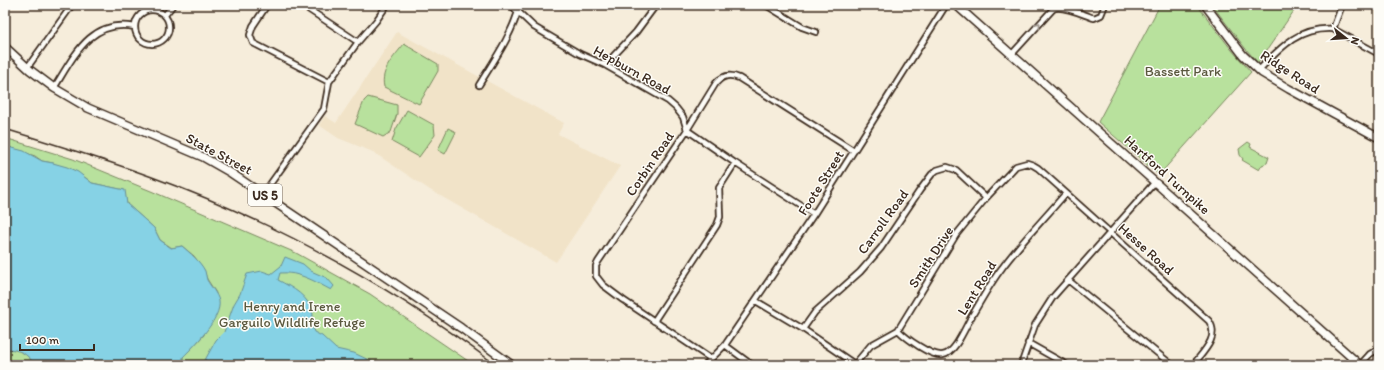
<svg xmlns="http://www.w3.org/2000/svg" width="1384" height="370" font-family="Itim,sans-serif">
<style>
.built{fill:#f1e3c8}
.green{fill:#b8e19d;stroke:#7a865e}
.water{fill:#86d2e5;stroke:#688f95}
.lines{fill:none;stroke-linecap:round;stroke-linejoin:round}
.minor-casing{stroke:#3b2a1e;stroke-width:8}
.secondary-casing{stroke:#3b2a1e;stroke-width:10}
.primary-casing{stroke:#3b2a1e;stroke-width:10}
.minor{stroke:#fdfcf7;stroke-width:4.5}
.secondary{stroke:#fdfcf7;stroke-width:7}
.primary{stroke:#fdfcf7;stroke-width:7}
.rail{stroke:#3b2a1e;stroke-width:1.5}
.oneway{stroke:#9c938a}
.labels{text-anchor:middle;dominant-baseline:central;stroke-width:3;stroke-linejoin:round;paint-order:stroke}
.shield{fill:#fdfcf7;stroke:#75695f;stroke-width:1}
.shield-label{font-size:13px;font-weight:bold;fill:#3b2a1e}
.street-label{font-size:14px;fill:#3b2a1e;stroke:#fdfcf7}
.park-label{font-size:14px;fill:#5a583e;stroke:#fdfcf7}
</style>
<rect width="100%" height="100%" fill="#f6eddb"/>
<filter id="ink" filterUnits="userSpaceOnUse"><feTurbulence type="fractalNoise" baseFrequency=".025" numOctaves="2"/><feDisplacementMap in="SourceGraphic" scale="8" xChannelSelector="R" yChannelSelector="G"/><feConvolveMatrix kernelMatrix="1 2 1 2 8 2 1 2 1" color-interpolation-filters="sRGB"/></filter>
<g filter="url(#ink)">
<path class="built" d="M 397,32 L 564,123 L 558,134 L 620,166 L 556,262 L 430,190 L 373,152 L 338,138 L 319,125 L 325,116 L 336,123 Z"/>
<path class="green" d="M 1160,5 L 1197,5 L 1231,49 L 1251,72 L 1159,175 L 1098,122 Z
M 1212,5 L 1298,5 L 1258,63 L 1245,48 Z
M 404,44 L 438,64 L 438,71 L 419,104 L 384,87 C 380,70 394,57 404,44 Z
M 368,97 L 397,105 L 397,114 L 391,132 L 383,137 L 355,124 L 364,101 Z
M 407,110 L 434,125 L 435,135 L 419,157 L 392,142 L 396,129 Z
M 448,128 L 456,132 L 445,154 L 438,150 Z
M 5,138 L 73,159 L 151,191 L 296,253 L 370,294 L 474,365 L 183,365 L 183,357 L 204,335 L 216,293 L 207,279 L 204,270 L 194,256 L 182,246 L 172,248 L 160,240 L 154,228 L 127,204 L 124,190 L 92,183 L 86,178 L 53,163 L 42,161 L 35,156 L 5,146 Z
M 1248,142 L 1251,144 L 1250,147 L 1269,157 L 1267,163 L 1262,165 L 1259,170 L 1242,160 L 1243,159 L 1240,155 L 1239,149 Z
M 5,349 C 19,349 27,353 35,365 L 5,365 Z"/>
<path class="water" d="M 5,146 L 24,151 L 42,161 L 53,163 L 67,167 L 78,172 L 92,183 L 125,190 L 127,204 L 154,228 L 160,240 L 171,248 L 182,246 C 190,253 200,261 205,271 C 206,274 206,277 207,280 C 211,287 217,293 219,301 C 222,318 194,346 183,357 L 183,365 L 35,365 C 27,353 19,349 5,349 Z
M 285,257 L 303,264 L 311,271 L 327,278 L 334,286 L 331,290 C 316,282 298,271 280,273 L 278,280 C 293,288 309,296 313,314 C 313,317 311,319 311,323 C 312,326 313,329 314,332 L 322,336 L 336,349 L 354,353 L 373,362 L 376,365 L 208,365 L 205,360 L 216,340 L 224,332 L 234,304 L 240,294 L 247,274 L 262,271 L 271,274 L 281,266 Z"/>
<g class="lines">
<g class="minor-casing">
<path id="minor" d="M 267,5 L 253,26 L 250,35 L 253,43 L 329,82
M 302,5 L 358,42
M 511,5 L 534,27 L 580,54 L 605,65 L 668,101 L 676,108 L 683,117 L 687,130 L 735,163 L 814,214
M 766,5 L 802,27 L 816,32
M135 27a17 17 0 1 1 34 0a17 17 0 1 1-34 0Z
M 165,15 L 173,5
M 1333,29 L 1379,54
M 1012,54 L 1053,9 C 1061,4 1084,15 1094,18 L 1101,15 L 1105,5
M 605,65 L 636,32 L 656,5
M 27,68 L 72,5
M 1259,70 C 1281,47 1299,27 1333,29 L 1342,5
M 479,85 C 495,59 512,35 520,5
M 54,88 C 74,56 91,18 135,27
M 263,194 L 324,109 L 329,82 L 358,42 L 376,21 L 387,5
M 1068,280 L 1172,365
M 756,301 L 803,329 L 856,365
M 654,321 L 717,225 L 720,217 L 719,188 L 735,163
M 803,329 L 815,312 L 860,272 L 881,248 L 920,190 L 932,174 L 937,170 L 947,167 L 956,170 L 986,198
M 898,330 C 906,338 931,357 943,355 C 956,353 966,325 973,314 C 982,299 991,282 1002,268 C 1021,242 1045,218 1066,193
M 1028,343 L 1067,365
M 725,345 L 752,365
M 711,359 L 623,300 L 603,285 L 596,276 L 596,266 L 598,262 L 687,130 L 716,83 C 723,75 730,74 739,78 L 854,151
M 855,364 L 871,345 L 898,330 L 956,235 L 986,198 L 1016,166 L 1027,163 L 1033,165 L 1038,168 L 1209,321 C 1220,337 1203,352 1193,365
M 705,365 L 725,345 L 814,214 L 946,5
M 1021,365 L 1035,325 L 1053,297 L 1155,182
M 1360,365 L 1370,354 L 1379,349"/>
</g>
<g class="secondary-casing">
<path id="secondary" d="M 956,5 L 1360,365
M 1205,5 L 1243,55 L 1262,73 L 1289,89 L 1379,138"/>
</g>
<g class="primary-casing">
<path id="primary" d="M 5,47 L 30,70 L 54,88 L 88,108 L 203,157 L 231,173 L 461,328 L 512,365"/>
</g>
<use href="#minor" class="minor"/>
<use href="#secondary" class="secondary"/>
<use href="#primary" class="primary"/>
<path class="rail" d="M 5,129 C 54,144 103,159 152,177 C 275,222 391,286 496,365"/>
</g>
<defs><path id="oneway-chevron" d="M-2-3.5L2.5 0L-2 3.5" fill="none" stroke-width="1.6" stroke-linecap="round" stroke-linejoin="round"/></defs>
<use class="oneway" href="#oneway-chevron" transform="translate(1038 25) rotate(-48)"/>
</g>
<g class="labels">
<rect class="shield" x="248" y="184" width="34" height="22" rx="3"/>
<g class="shield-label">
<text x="265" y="195">US 5</text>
</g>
<g class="street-label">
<text transform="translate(632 70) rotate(29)">Hepburn Road</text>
<text transform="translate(1290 72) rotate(33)">Ridge Road</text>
<text transform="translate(219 154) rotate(28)">State Street</text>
<text transform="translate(650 164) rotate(-56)">Corbin Road</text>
<text transform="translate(1167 175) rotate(42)">Hartford Turnpike</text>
<text transform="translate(821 183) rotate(-58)">Foote Street</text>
<text transform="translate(883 222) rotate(-54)">Carroll Road</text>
<text transform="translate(1146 249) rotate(42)">Hesse Road</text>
<text transform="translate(931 257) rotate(-57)">Smith Drive</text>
<text transform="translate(977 288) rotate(-58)">Lent Road</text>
</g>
<g class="park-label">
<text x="1183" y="71">Bassett Park</text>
<text x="292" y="306">Henry and Irene<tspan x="292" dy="16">Garguilo Wildlife Refuge</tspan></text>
</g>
</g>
<rect width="1384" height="370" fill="none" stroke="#fdfcf7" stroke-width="20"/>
<rect x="10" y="10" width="1364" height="350" fill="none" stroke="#3b2a1e" stroke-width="1.5" filter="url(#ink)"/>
<g transform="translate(1346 38) rotate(107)" stroke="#fdfcf7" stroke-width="3" paint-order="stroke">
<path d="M0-3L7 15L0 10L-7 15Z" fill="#3b2a1e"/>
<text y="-6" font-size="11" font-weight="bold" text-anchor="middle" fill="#3b2a1e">N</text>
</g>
<path d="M20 344v6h74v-6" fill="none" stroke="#3b2a1e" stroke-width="2"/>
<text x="26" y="344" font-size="12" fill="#3b2a1e" stroke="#fdfcf7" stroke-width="3" paint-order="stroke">100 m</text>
</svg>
